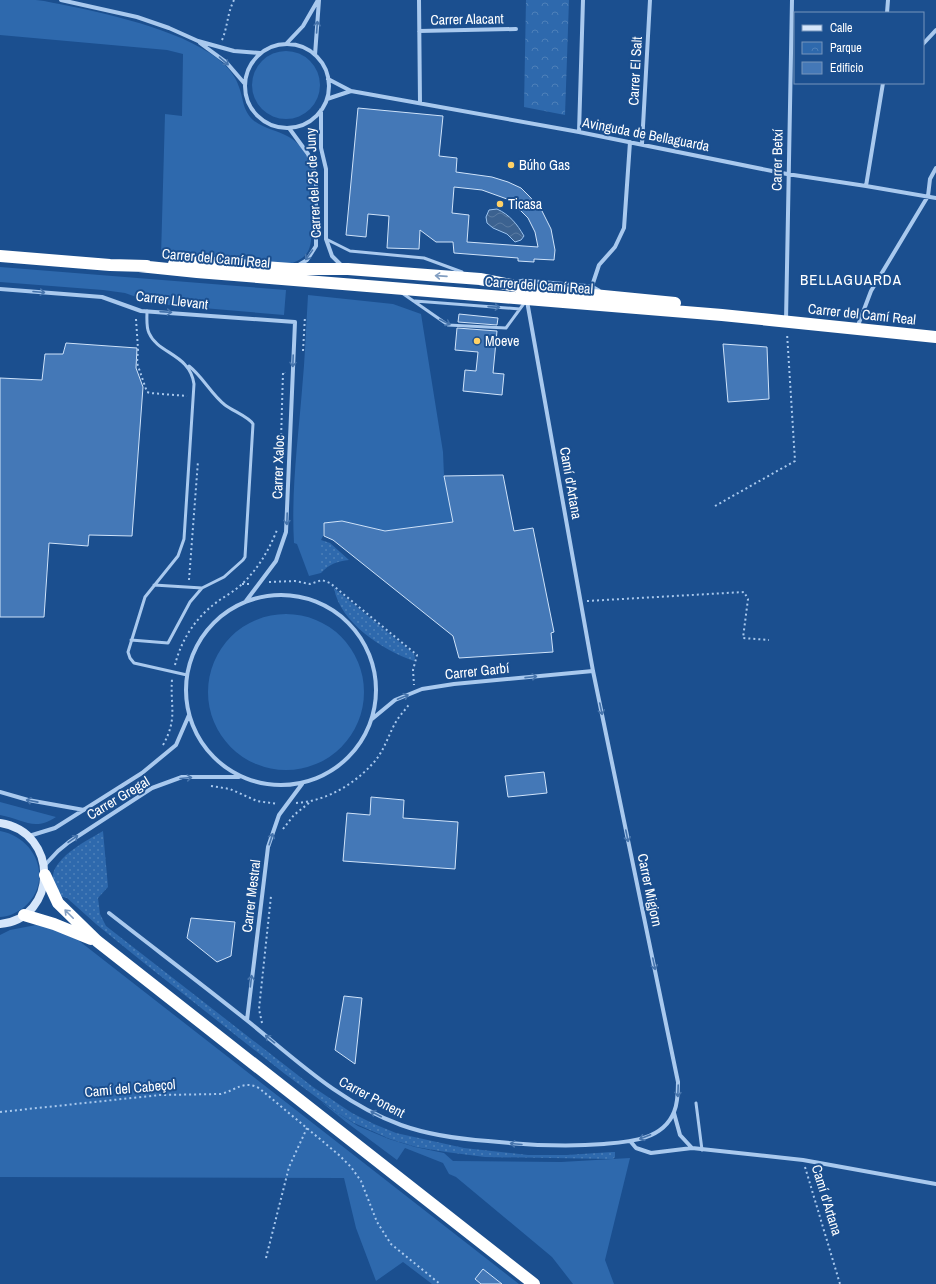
<svg xmlns="http://www.w3.org/2000/svg" width="936" height="1284" font-family="'Archivo Narrow',sans-serif">
<style>
.grass{fill:#2e69ad}
.park{fill:url(#park-crowns)}
.garden{fill:url(#garden-dots)}
.water{fill:url(#water-waves);stroke:#9cc4f0}
.building{fill:#4478b7;stroke:#cfe3fa;fill-rule:evenodd}
.lines{fill:none;stroke-linecap:round;stroke-linejoin:round}
.path{stroke:#a9c9ee;stroke-width:2;stroke-dasharray:2 3;stroke-linecap:butt}
.lane{stroke:#a9c9ee;stroke-width:3}
.street{stroke:#a9c9ee;stroke-width:4}
.secondary{stroke:#d6e6fa;stroke-width:8}
.highway{stroke:#fff;stroke-width:12}
.oneway{stroke:#4674ac}
.oneway2{stroke:#829ec1}
.poi-dot{fill:#ffd166;stroke:#1b4f8f;stroke-width:1.5}
.labels{text-anchor:middle;dominant-baseline:central;stroke-width:4;stroke-linejoin:round;paint-order:stroke}
.street-label{font-size:14px;fill:#fff;stroke:#1b4f8f}
.poi-label{font-size:14px;fill:#fff;stroke:#1b4f8f;text-anchor:start}
.neighbourhood-label{font-size:15px;letter-spacing:1px;fill:#fff;stroke:#1b4f8f}
</style>
<defs>
<pattern id="park-crowns" width="20" height="18" patternUnits="userSpaceOnUse"><rect width="20" height="18" fill="#2e69ad"/><path d="M2 6a3 3 0 1 1 6 0M12 15a3 3 0 1 1 6 0" fill="none" stroke="#4d80b9"/></pattern>
<pattern id="garden-dots" width="8" height="8" patternUnits="userSpaceOnUse"><rect width="8" height="8" fill="#2e69ad"/><path d="M2 2h.1M6 6h.1" fill="none" stroke="#4d80b9" stroke-width="1.8" stroke-linecap="round"/></pattern>
<pattern id="water-waves" width="16" height="10" patternUnits="userSpaceOnUse"><rect width="16" height="10" fill="#3c6290"/><path d="M0 5q4-4 8 0t8 0" fill="none" stroke="#597aa1"/></pattern>
</defs>
<rect width="100%" height="100%" fill="#1b4f8f"/>
<path class="grass" d="M 0,0 C 12,0 25,0 36,0 C 47,1 58,4 69,6 C 114,15 191,33 224,64 C 231,71 236,78 239,87 C 244,100 242,109 253,120 C 264,129 277,130 289,137 C 323,157 313,208 311,241 C 309,255 303,259 290,264 L 161,256 L 165,114 L 182,116 L 183,54 L 167,50 L 0,35 Z
M252 85a34 34 0 1 1 68 0a34 34 0 1 1-68 0Z
M 0,267 L 286,290 L 284,315 L 156,304 L 125,293 L 103,290 L 0,282 Z
M 308,295 L 393,304 L 421,314 L 443,452 L 444,476 L 453,522 L 385,531 L 342,521 L 324,523 L 323,536 L 321,540 L 321,573 L 309,576 L 297,544 L 294,543 C 291,492 298,440 302,390 C 305,359 306,327 308,295 Z
M208 692a78 78 0 1 1 156 0a78 78 0 1 1-156 0Z
M 0,802 L 56,817 C 34,832 23,819 0,815 Z
M 0,831 C 38,838 54,883 23,908 C 16,913 8,917 0,917 Z
M 36,925 L 47,926 L 78,940 L 519,1284 L 432,1284 L 403,1262 L 376,1281 L 356,1228 L 344,1178 L 0,1177 L 0,935 L 10,930 Z
M 320,1101 L 339,1114 L 358,1126 L 389,1139 L 415,1147 L 444,1153 L 453,1161 L 561,1162 L 630,1158 L 605,1260 L 614,1284 L 573,1284 L 552,1257 L 456,1177 L 449,1174 L 443,1163 L 405,1148 L 397,1160 L 346,1122 Z"/>
<path class="park" d="M 526,0 L 569,0 L 565,115 L 524,107 Z"/>
<path class="garden" d="M 321,540 L 330,543 L 349,560 C 338,561 329,564 321,573 Z
M 334,588 L 414,654 L 415,658 L 414,661 C 383,650 340,623 334,588 Z
M 103,831 L 108,887 L 98,898 L 100,914 L 106,926 L 313,1087 L 352,1113 L 374,1124 L 396,1133 L 464,1148 L 528,1155 L 567,1155 L 612,1152 L 615,1152 L 615,1157 L 613,1159 L 485,1157 L 446,1152 L 416,1147 L 390,1139 L 354,1123 L 339,1114 L 285,1074 L 144,963 L 96,924 L 67,898 L 59,896 C 56,890 52,882 53,875 C 56,856 88,840 103,831 Z"/>
<path class="water" d="M 497,209 C 510,215 517,224 524,236 L 521,240 L 515,242 L 507,234 L 493,228 L 487,223 L 486,217 L 489,210 Z"/>
<path class="building" d="M 358,108 L 443,116 L 439,156 L 457,158 L 456,172 L 492,177 L 508,182 L 521,188 L 530,197 L 542,211 L 551,229 L 555,250 L 554,260 L 534,259 L 534,262 L 518,261 L 518,258 L 454,253 L 453,242 L 436,242 L 420,230 L 419,249 L 387,248 L 389,216 L 368,214 L 366,237 L 346,235 ZM 454,187 L 482,190 L 507,199 L 521,211 L 528,218 L 535,232 L 538,247 L 467,242 L 469,215 L 452,213 Z
M 459,314 L 498,318 L 497,325 L 458,322 Z
M 457,328 L 497,331 L 493,373 L 504,374 L 502,395 L 463,391 L 465,370 L 476,371 L 478,352 L 455,350 Z
M 66,343 L 137,348 L 136,368 L 143,387 L 132,536 L 89,535 L 88,546 L 49,543 L 44,617 L 0,617 L 0,378 L 42,380 L 45,354 L 63,354 Z
M 723,344 L 767,347 L 769,399 L 728,402 Z
M 503,475 L 514,531 L 533,528 L 554,632 L 551,633 L 553,652 L 459,658 L 453,636 L 333,540 L 324,536 L 324,523 L 342,521 L 385,531 L 453,522 L 444,476 Z
M 544,772 L 547,793 L 508,797 L 505,776 Z
M 371,797 L 404,800 L 403,818 L 458,822 L 455,869 L 343,861 L 347,813 L 370,815 Z
M 191,918 L 235,922 L 231,956 L 217,962 L 187,938 Z
M 344,996 L 362,998 L 355,1064 L 335,1050 Z
M 483,1269 L 502,1284 L 481,1284 L 475,1279 Z"/>
<g class="lines">
<path class="path" d="M 222,40 C 228,26 227,14 234,0
M 136,319 L 138,349 L 137,363 L 147,392 L 150,393 L 187,396
M 303,351 L 305,316
M 281,440 L 283,372 L 285,373
M 715,506 L 795,461 L 787,333
M 189,580 L 198,461
M 269,582 L 295,581 L 310,584 L 322,580 L 330,583 L 417,655 L 413,670 L 414,685
M 242,584 L 249,584
M 587,601 L 744,592 L 748,599 L 743,638 L 769,640
M 175,665 C 181,640 196,617 217,602 C 225,596 235,591 242,584 C 258,569 269,550 277,530
M 163,745 C 178,718 170,707 172,679
M 211,786 L 230,789 L 257,801 L 278,804
M 296,803 C 327,801 355,784 375,761 C 385,749 389,733 397,720 C 401,714 406,709 410,703
M 283,829 L 294,815 L 309,803
M 262,1023 L 259,1009 L 271,896
M 0,1112 L 160,1095 L 221,1094 C 236,1090 244,1080 259,1088 L 339,1155 L 351,1167 L 361,1181 L 377,1222 L 391,1244 L 440,1284
M 805,1167 L 840,1284
M 266,1258 L 289,1167 L 307,1128"/>
<path class="lane" d="M 326,239 L 350,251 L 424,258 L 462,272
M 519,281 L 524,280 L 592,286 L 599,290
M 402,293 L 448,325 L 506,328 L 525,302
M 415,301 L 520,309
M 147,311 C 147,318 146,327 149,333 C 158,354 190,354 194,384 L 184,539 L 178,556 L 145,597 L 128,652 L 130,658 L 134,663 L 187,675
M 154,585 L 202,588 L 224,577 L 243,560 L 245,557 L 253,424 C 249,417 233,411 225,405 C 211,394 203,377 189,366
M 131,640 L 168,643 L 190,602 L 202,588
M 696,1103 L 702,1150"/>
<path class="street" d="M 61,0 L 137,17 L 169,28 L 198,41 L 234,51 L 260,53
M 419,0 L 420,103
M 887,13 L 888,0
M 419,31 L 516,29
M 200,43 L 226,62 L 245,84
M 286,44 L 303,26 L 318,0
M 923,44 L 936,30
M245 86a42 42 0 1 1 84 0a42 42 0 1 1-84 0Z
M 315,55 L 319,0
M 351,91 L 579,132 L 787,174 L 866,186 L 936,198
M 327,99 L 351,91 L 328,79
M 321,110 L 321,148 L 326,169 L 326,239 L 332,256 L 342,266
M 289,128 L 308,154 L 316,176 L 316,246 L 307,260 L 297,266
M 579,132 L 583,0
M 642,144 L 650,0
M 866,186 L 883,83
M 592,286 L 599,265 L 615,247 L 624,228 L 630,142
M 0,289 L 102,297 L 141,311 L 295,322 L 286,532 L 276,561 L 246,601
M 786,321 L 792,0
M 857,328 L 871,291 L 928,196 L 930,179 L 936,168
M186 690a95 95 0 1 1 190 0a95 95 0 1 1-190 0Z
M 372,719 L 395,700 L 422,689 L 454,684 L 593,671
M 0,792 L 28,800 L 84,810
M 29,836 L 55,828 L 142,773 L 176,745 L 189,715
M 44,866 L 58,851 L 69,842 L 152,788 L 182,777 L 239,777
M 109,913 C 155,949 203,985 249,1022 C 296,1060 342,1104 401,1125 C 429,1135 458,1139 488,1141 C 526,1145 565,1147 604,1144 C 629,1142 663,1140 674,1112 C 678,1103 678,1092 678,1082 L 593,671 L 527,301
M 247,1020 L 268,847 L 279,815 L 302,784
M 674,1113 L 680,1135 L 692,1148
M 631,1142 L 636,1148 L 651,1153 L 692,1148 L 803,1160 L 936,1184"/>
<path class="secondary" d="M 0,823 C 60,832 58,919 0,924"/>
<path class="highway" d="M 0,256 L 110,265 L 147,266
M 174,264 L 199,262 L 291,269 L 348,269 L 480,279 L 532,289 L 675,303
M 139,266 L 197,272 L 722,315 L 936,337
M 45,875 L 58,903 L 97,941 L 534,1284
M 24,915 L 54,924 L 91,939"/>
</g>
<defs><path id="oneway-shaft" d="M-6 0H5M1.5-3L5.5 0L1.5 3" fill="none" stroke-width="1.6" stroke-linecap="round" stroke-linejoin="round"/></defs>
<g class="oneway">
<use href="#oneway-shaft" transform="translate(317 27) rotate(-86)"/>
<use href="#oneway-shaft" transform="translate(224 61) rotate(41)"/>
<use href="#oneway-shaft" transform="translate(309 255) rotate(126)"/>
<use href="#oneway-shaft" transform="translate(39 292) rotate(5)"/>
<use href="#oneway-shaft" transform="translate(494 307) rotate(4)"/>
<use href="#oneway-shaft" transform="translate(166 312) rotate(4)"/>
<use href="#oneway-shaft" transform="translate(445 322) rotate(27)"/>
<use href="#oneway-shaft" transform="translate(293 361) rotate(92)"/>
<use href="#oneway-shaft" transform="translate(287 519) rotate(92)"/>
<use href="#oneway-shaft" transform="translate(531 677) rotate(-6)"/>
<use href="#oneway-shaft" transform="translate(403 697) rotate(-22)"/>
<use href="#oneway-shaft" transform="translate(601 709) rotate(78)"/>
<use href="#oneway-shaft" transform="translate(186 778) rotate(-5)"/>
<use href="#oneway-shaft" transform="translate(32 801) rotate(-169)"/>
<use href="#oneway-shaft" transform="translate(627 836) rotate(78)"/>
<use href="#oneway-shaft" transform="translate(73 839) rotate(-35)"/>
<use href="#oneway-shaft" transform="translate(271 839) rotate(-72)"/>
<use href="#oneway-shaft" transform="translate(654 964) rotate(78)"/>
<use href="#oneway-shaft" transform="translate(251 981) rotate(-83)"/>
<use href="#oneway-shaft" transform="translate(270 1039) rotate(-141)"/>
<use href="#oneway-shaft" transform="translate(678 1091) rotate(92)"/>
<use href="#oneway-shaft" transform="translate(376 1114) rotate(-153)"/>
<use href="#oneway-shaft" transform="translate(645 1137) rotate(159)"/>
<use href="#oneway-shaft" transform="translate(516 1144) rotate(-175)"/>
</g>
<g class="oneway2">
<use href="#oneway-shaft" transform="translate(441 276) rotate(-176)"/>
<use href="#oneway-shaft" transform="translate(69 914) rotate(-135)"/>
</g>
<g class="poi-dot">
<circle cx="511" cy="165" r="4"/>
<circle cx="500" cy="204" r="4"/>
<circle cx="477" cy="341" r="4"/>
</g>
<g class="labels">
<g class="street-label">
<text transform="translate(467 19) rotate(-1)">Carrer Alacant</text>
<text transform="translate(635 71) rotate(-87)">Carrer El Salt</text>
<text transform="translate(646 134) rotate(11)">Avinguda de Bellaguarda</text>
<text transform="translate(777 160) rotate(-89)">Carrer Betxí</text>
<text transform="translate(313 183) rotate(-93)">Carrer del 25 de Juny</text>
<text transform="translate(216 258) rotate(5)">Carrer del Camí Real</text>
<text transform="translate(539 285) rotate(4)">Carrer del Camí Real</text>
<text transform="translate(172 300) rotate(7)">Carrer Llevant</text>
<text transform="translate(862 314) rotate(6)">Carrer del Camí Real</text>
<text transform="translate(278 467) rotate(-88)">Carrer Xaloc</text>
<text transform="translate(571 483) rotate(80)">Camí d'Artana</text>
<text transform="translate(477 671) rotate(-6)">Carrer Garbí</text>
<text transform="translate(118 798) rotate(-31)">Carrer Gregal</text>
<text transform="translate(650 890) rotate(78)">Carrer Migjorn</text>
<text transform="translate(251 896) rotate(-83)">Carrer Mestral</text>
<text transform="translate(130 1088) rotate(-5)">Camí del Cabeçol</text>
<text transform="translate(372 1097) rotate(28)">Carrer Ponent</text>
<text transform="translate(827 1200) rotate(73)">Camí d'Artana</text>
</g>
<g class="poi-label">
<text x="519" y="165">Búho Gas</text>
<text x="508" y="204">Ticasa</text>
<text x="485" y="341">Moeve</text>
</g>
<g class="neighbourhood-label">
<text x="851" y="279">BELLAGUARDA</text>
</g>
</g>
<rect x="794" y="12" width="130" height="72" fill="#1b4f8f" stroke="#7695bc"/>
<rect x="802" y="25" width="20" height="6" fill="#d6e6fa" stroke="#7695bc"/>
<text x="830" y="32" font-size="12" fill="#ffffff">Calle</text>
<rect x="802" y="42" width="20" height="12" fill="url(#park-crowns)" stroke="#7695bc"/>
<text x="830" y="52" font-size="12" fill="#ffffff">Parque</text>
<rect x="802" y="62" width="20" height="12" fill="#4478b7" stroke="#7695bc"/>
<text x="830" y="72" font-size="12" fill="#ffffff">Edificio</text>
</svg>
